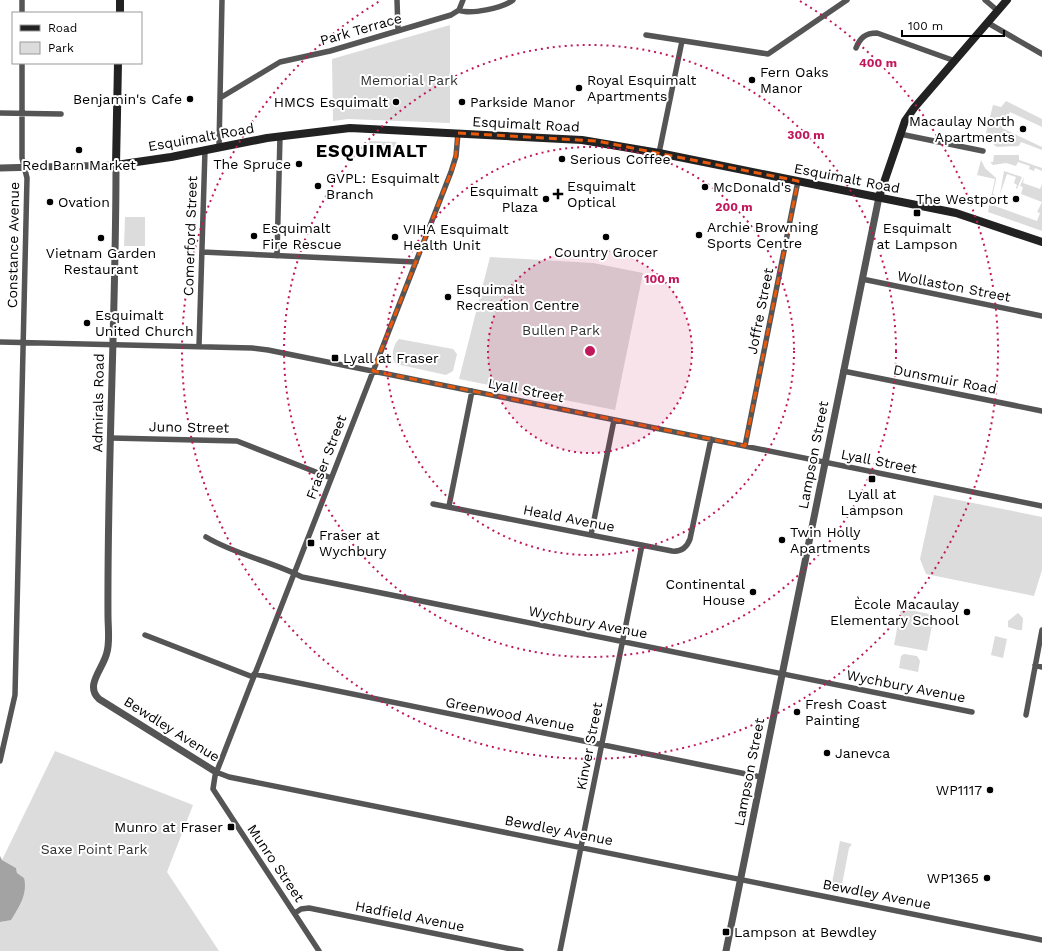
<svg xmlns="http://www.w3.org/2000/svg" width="1042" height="951" font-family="'Work Sans',sans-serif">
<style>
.green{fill:#dcdcdc}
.water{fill:#a3a3a3}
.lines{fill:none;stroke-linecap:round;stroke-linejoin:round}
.minor{stroke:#555;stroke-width:5.5}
.tertiary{stroke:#555;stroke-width:7}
.secondary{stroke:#222;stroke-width:8}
.marked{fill:none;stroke:#e8590c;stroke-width:3;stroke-dasharray:8 5;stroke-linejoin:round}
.ring{fill:none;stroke:#c2185b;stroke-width:2;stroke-dasharray:2 4}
.poi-dot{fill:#000;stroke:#fff;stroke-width:1.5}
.labels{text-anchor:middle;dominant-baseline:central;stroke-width:4;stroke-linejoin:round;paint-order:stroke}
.street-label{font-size:14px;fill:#000;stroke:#fff}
.poi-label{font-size:14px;fill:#000;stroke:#fff;text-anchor:start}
.park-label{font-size:14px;fill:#333;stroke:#fff}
.district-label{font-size:18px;font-weight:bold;letter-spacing:1px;fill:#000;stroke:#fff}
.centre{fill:#c2185b;stroke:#fff;stroke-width:2}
.ring-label{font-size:12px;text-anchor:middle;font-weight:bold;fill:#c2185b;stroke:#fff;stroke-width:4;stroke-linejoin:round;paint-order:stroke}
</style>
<rect width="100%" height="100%" fill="#fff"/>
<path class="green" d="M 450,25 L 450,123 L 348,119 L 333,121 L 332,59 Z
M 1006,101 L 1042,119 L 1042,127 L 1010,112 L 1002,128 L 1042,147 L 1042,150 L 1021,142 L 1019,146 L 997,147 L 994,145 L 995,135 L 986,133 L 993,105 L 1001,107 Z
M 369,141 L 397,142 L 394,147 L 367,146 L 366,148 L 366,143 L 369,143 Z
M 994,155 L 1019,155 L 1019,160 L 1042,168 L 1042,171 L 1035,168 L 1034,171 L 1029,169 L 1030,166 L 1018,162 L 1016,166 L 1006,163 L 993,165 L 990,162 L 993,162 Z
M 981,160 L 985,168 L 996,178 L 996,180 L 993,193 L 997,200 L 995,206 L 1037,221 L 1040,213 L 1037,212 L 1042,202 L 1021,194 L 1023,187 L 1020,186 L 1024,177 L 1023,183 L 1040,189 L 1042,184 L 1042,231 L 988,212 L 995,179 L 977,175 Z
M 1004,171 L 1022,177 L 1017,189 L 1016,188 L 1017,185 L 1014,183 L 1016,177 L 1007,174 L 1000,194 Z
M 125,217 L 145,217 L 145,246 L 124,246 Z
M 490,257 L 593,263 L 643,273 L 615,410 L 459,379 Z
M 399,339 L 453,349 L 457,354 L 453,371 L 446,375 L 396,364 C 390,359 393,344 399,339 Z
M 934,495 L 1042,517 L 1042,570 L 1034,596 L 926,574 L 920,559 Z
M 901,608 L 934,615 L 927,651 L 894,645 Z
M 1018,613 L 1023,618 L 1022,630 L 1018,630 L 1008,627 L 1008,621 Z
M 995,636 L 1007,639 L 1003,658 L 991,655 Z
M 904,654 L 917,656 L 920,661 L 918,672 L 899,668 L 901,656 Z
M 55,751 L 193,805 L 167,872 L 219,951 L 0,951 L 0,922 C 21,919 24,895 24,878 L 17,873 L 16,868 L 2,860 Z
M 840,841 L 852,844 L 849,848 L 841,890 L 831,888 Z"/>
<path class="water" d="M 0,856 L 2,860 L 16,868 L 17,873 L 24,878 C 28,893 19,908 11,920 L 0,922 Z"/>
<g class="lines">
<path class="minor" d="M 22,0 L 22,13
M 397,0 L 398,31
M 985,0 L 998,11
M 459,10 C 470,15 503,8 513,0
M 988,23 L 1042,54
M 646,35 L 768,54 L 847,0
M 856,48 C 860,38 865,33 877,33 L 955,61
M 220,98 L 280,62 L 330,51 L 451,15 L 459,10 L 463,0
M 0,113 L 61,114
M 900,134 L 983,151
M 219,147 L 222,0
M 659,153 L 682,41
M 202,252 L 416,262
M 277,256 L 280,136
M 862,279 L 1042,316
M 0,342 L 252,348 L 268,350 L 1042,506
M 199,346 L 205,150
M 843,371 L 1042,411
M 111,438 L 237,441 L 331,478
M 745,446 L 798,181
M 433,504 L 672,551 C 681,552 687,547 690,539 L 711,439
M 449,506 L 472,391
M 591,535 L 614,420
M 206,537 C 236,555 271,561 302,577 L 972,712
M 145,635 L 253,677
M 1035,665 L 1042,667
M 254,674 L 761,777
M 1026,715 L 1042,630
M 0,761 L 15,695 L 27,178 L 22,158 L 22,63
M 216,772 L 229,777 L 1042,940
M 295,913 L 301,909 L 309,908 L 521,951
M 319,951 L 213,789 L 215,776 L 451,172 L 456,156 L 458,133
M 560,951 L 642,545"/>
<path class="tertiary" d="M 0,168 L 116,165 C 116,315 107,466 108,616 C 108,628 110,641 107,652 C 104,668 84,685 99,699 L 216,772
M 726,951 L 879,197"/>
<path class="secondary" d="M 120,13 L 120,0
M 118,63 L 116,165 L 171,157 L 267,138 L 350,128 L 582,140 L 659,153 L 956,213 L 1042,242
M 879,197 L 905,121 L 914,108 L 1007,0"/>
</g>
<path class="marked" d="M 458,133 L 597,141 L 798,181 L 745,446 L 373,371 L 455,162 Z"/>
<circle cx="590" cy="351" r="102" fill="#c2185b" fill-opacity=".12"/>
<g class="ring">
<circle cx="590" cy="351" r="102"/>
<circle cx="590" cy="351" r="204"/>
<circle cx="590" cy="351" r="306"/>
<path d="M800 1A408 408 0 1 1 380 1"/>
</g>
<g class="poi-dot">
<circle cx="752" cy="80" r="4"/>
<circle cx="579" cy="88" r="4"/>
<circle cx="190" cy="99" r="4"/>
<circle cx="396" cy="102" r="4"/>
<circle cx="462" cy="102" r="4"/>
<circle cx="1023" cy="129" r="4"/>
<circle cx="79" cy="150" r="4"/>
<circle cx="562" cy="159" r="4"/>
<circle cx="299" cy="164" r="4"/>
<circle cx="318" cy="186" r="4"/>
<circle cx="705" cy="187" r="4"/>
<path d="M556 188h4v4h4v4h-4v4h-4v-4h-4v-4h4z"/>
<circle cx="546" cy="199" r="4"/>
<circle cx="1016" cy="199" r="4"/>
<circle cx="50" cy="202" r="4"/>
<rect x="913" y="209" width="8" height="8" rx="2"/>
<circle cx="699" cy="235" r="4"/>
<circle cx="254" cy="236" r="4"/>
<circle cx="395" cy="237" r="4"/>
<circle cx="606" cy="237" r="4"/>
<circle cx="101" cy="238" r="4"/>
<circle cx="448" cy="297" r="4"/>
<circle cx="87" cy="323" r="4"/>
<rect x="331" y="354" width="8" height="8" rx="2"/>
<rect x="868" y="475" width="8" height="8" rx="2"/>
<circle cx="782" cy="540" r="4"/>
<rect x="307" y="539" width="8" height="8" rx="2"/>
<circle cx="753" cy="592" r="4"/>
<circle cx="967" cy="612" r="4"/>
<circle cx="797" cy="712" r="4"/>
<circle cx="827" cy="753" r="4"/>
<circle cx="990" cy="790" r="4"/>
<rect x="227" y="823" width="8" height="8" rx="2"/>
<circle cx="987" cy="878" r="4"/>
<rect x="722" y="928" width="8" height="8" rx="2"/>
</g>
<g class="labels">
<g class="street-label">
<text transform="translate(361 29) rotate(-16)">Park Terrace</text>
<text transform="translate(526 124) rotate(3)">Esquimalt Road</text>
<text transform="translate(201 137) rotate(-10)">Esquimalt Road</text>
<text transform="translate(847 178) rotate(11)">Esquimalt Road</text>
<text transform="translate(190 236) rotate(-88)">Comerford Street</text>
<text transform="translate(13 245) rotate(-89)">Constance Avenue</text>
<text transform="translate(954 286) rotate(11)">Wollaston Street</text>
<text transform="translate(760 311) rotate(-79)">Joffre Street</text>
<text transform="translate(945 379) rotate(11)">Dunsmuir Road</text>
<text transform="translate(526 390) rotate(11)">Lyall Street</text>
<text transform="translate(98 403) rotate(-89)">Admirals Road</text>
<text transform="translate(189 427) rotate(1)">Juno Street</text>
<text transform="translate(813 455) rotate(-79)">Lampson Street</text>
<text transform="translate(326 457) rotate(-69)">Fraser Street</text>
<text transform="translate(879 461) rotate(11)">Lyall Street</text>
<text transform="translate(569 518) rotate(11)">Heald Avenue</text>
<text transform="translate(588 622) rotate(11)">Wychbury Avenue</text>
<text transform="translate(906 686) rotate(11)">Wychbury Avenue</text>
<text transform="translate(510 714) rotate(11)">Greenwood Avenue</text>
<text transform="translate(172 729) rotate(32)">Bewdley Avenue</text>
<text transform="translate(589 746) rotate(-79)">Kinver Street</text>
<text transform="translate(749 772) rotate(-79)">Lampson Street</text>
<text transform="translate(559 830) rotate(11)">Bewdley Avenue</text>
<text transform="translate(276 863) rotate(56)">Munro Street</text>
<text transform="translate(877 894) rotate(11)">Bewdley Avenue</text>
<text transform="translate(410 916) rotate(11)">Hadfield Avenue</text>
</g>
<g class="poi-label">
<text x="760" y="72">Fern Oaks<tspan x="760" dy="16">Manor</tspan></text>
<text x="587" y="80">Royal Esquimalt<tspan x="587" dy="16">Apartments</tspan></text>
<text x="182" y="99" text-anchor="end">Benjamin's Cafe</text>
<text x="388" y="102" text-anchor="end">HMCS Esquimalt</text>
<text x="470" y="102">Parkside Manor</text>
<text x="1015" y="121" text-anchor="end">Macaulay North<tspan x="1015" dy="16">Apartments</tspan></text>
<text x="570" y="159">Serious Coffee</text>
<text x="291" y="164" text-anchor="end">The Spruce</text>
<text x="79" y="165" text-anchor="middle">Red Barn Market</text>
<text x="326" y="178">GVPL: Esquimalt<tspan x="326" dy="16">Branch</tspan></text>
<text x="567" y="186">Esquimalt<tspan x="567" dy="16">Optical</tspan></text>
<text x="713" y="187">McDonald's</text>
<text x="538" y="191" text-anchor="end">Esquimalt<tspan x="538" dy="16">Plaza</tspan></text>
<text x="1008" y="199" text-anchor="end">The Westport</text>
<text x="58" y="202">Ovation</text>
<text x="707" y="227">Archie Browning<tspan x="707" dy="16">Sports Centre</tspan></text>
<text x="262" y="228">Esquimalt<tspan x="262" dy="16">Fire Rescue</tspan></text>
<text x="917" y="228" text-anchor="middle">Esquimalt<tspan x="917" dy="16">at Lampson</tspan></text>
<text x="403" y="229">VIHA Esquimalt<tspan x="403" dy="16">Health Unit</tspan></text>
<text x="606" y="252" text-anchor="middle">Country Grocer</text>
<text x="101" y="253" text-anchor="middle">Vietnam Garden<tspan x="101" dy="16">Restaurant</tspan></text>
<text x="456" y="289">Esquimalt<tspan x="456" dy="16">Recreation Centre</tspan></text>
<text x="95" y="315">Esquimalt<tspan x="95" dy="16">United Church</tspan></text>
<text x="343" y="358">Lyall at Fraser</text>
<text x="872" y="494" text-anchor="middle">Lyall at<tspan x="872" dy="16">Lampson</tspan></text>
<text x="790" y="532">Twin Holly<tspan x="790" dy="16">Apartments</tspan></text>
<text x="319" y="535">Fraser at<tspan x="319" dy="16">Wychbury</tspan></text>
<text x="745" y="584" text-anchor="end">Continental<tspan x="745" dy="16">House</tspan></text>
<text x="959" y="604" text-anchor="end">Ècole Macaulay<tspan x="959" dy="16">Elementary School</tspan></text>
<text x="805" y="704">Fresh Coast<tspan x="805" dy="16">Painting</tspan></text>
<text x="835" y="753">Janevca</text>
<text x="982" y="790" text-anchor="end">WP1117</text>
<text x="223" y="827" text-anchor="end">Munro at Fraser</text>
<text x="979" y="878" text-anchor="end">WP1365</text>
<text x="734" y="932">Lampson at Bewdley</text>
</g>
<g class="park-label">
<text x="409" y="80">Memorial Park</text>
<text x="561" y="330">Bullen Park</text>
<text x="94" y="849">Saxe Point Park</text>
</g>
<g class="district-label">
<text x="372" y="150">ESQUIMALT</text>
</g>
</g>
<circle cx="590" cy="351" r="6" class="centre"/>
<g class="ring-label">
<text x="878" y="67">400 m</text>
<text x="806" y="139">300 m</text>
<text x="734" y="211">200 m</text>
<text x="662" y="283">100 m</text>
</g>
<rect x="12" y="12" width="130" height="52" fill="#ffffff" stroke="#999999"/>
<rect x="20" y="25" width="20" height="6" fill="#222222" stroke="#999999"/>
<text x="48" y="32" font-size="12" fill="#000000">Road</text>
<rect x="20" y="42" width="20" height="12" fill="#dcdcdc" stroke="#999999"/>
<text x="48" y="52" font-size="12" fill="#000000">Park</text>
<path d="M902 30v6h102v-6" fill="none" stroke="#000000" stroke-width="2"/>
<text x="908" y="30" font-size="12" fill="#000000" stroke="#ffffff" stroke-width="3" paint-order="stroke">100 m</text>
</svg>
